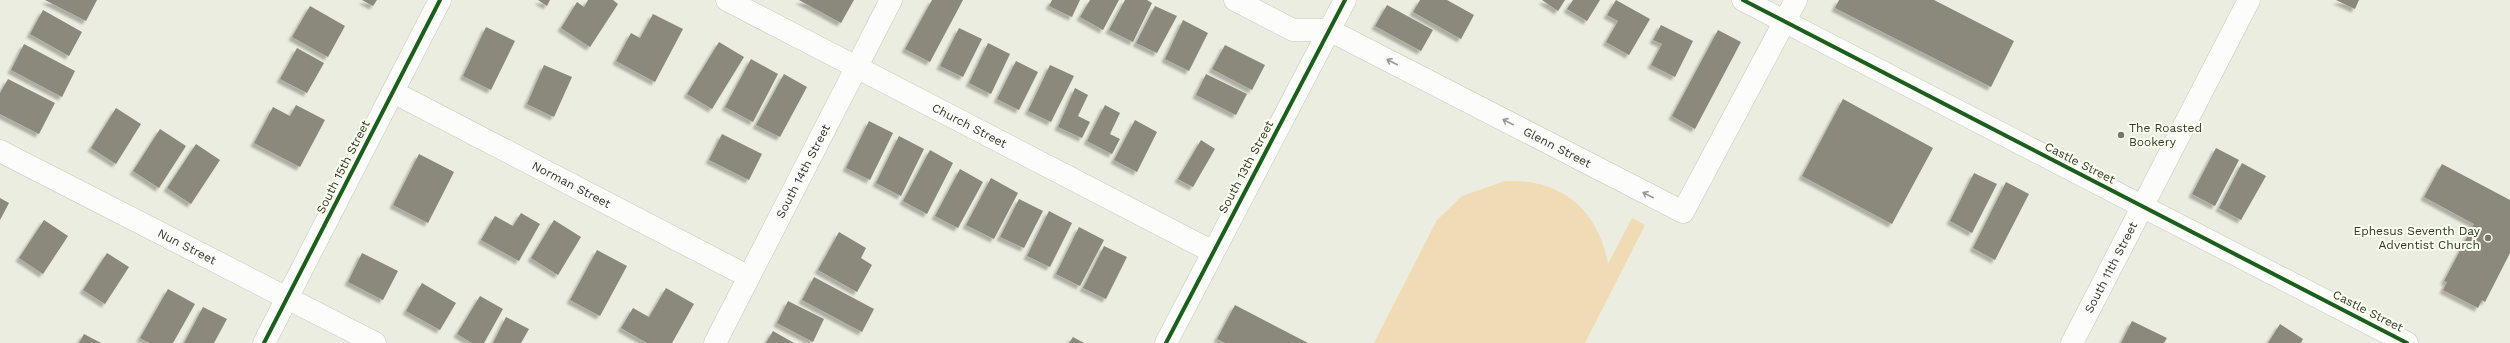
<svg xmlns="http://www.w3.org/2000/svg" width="2510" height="343" font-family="'Work Sans',sans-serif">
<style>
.green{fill:#f0dbb4}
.building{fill:#8a897b;filter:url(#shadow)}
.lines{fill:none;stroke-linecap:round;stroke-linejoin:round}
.minor-casing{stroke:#c7cabe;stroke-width:23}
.minor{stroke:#fcfcfa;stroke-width:22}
.cycleway-casing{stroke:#fbffef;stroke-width:6}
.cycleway{stroke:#1b5e20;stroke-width:4}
.oneway{stroke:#989a94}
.poi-dot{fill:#74776b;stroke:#fbffef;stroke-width:1.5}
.labels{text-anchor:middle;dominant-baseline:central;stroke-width:4;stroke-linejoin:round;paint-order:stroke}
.street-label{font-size:12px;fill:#34372d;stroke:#fbffef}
.poi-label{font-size:12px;fill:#34372d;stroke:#fbffef;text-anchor:start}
</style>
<defs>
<filter id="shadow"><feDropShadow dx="-3.5" dy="3.5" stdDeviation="1" flood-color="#0004"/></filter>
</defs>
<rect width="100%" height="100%" fill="#eaeddf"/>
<path class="green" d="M 1505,181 C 1561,179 1598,209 1608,264 L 1632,218 L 1645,225 L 1585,343 L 1374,343 L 1437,220 L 1462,196 Z"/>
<path class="building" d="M 45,0 L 97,0 L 86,21 Z
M 362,0 L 377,0 L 373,6 Z
M 538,0 L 550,0 L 547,6 Z
M 588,0 L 613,0 L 618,4 L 590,47 L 561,28 L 577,2 L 584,7 Z
M 799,0 L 854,0 L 841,23 Z
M 932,0 L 963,0 L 930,62 L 905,49 Z
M 1052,0 L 1080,0 L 1072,17 L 1049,6 Z
M 1090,0 L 1119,0 L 1103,30 L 1080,17 Z
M 1125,0 L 1147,0 L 1152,3 L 1133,42 L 1109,30 Z
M 1420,0 L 1447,0 L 1474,15 L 1461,39 L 1413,12 Z
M 1542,0 L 1565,0 L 1558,11 Z
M 1573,0 L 1600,0 L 1587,21 L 1567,9 Z
M 1616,0 L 1650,19 L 1629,55 L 1606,42 L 1618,21 L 1607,15 Z
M 1839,0 L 1934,0 L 2014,41 L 1991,87 L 1835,8 Z
M 2336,0 L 2359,0 L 2355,9 Z
M 1387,5 L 1433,30 L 1421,51 L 1375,26 Z
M 310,6 L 345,26 L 328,57 L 292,37 Z
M 1155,6 L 1177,16 L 1157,53 L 1136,43 Z
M 43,10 L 82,32 L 69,56 L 30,34 Z
M 653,14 L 683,29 L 655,82 L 616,61 L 631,33 L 640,38 Z
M 1183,20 L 1208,33 L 1189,71 L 1165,59 Z
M 1661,25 L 1693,41 L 1675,77 L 1651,65 L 1662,44 L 1653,40 Z
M 486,27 L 515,41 L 491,90 L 463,76 Z
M 959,28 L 982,39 L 963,77 L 940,66 Z
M 1718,30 L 1741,42 L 1695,129 L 1672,116 Z
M 719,42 L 744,57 L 712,109 L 687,94 Z
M 988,43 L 1010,54 L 991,94 L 969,83 Z
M 24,44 L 75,71 L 62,97 L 11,70 Z
M 1225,45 L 1265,65 L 1252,90 L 1212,69 Z
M 297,48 L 324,63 L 307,93 L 280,79 Z
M 751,59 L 778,74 L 753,122 L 725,107 Z
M 1016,61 L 1038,72 L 1019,110 L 997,99 Z
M 544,65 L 572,77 L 554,117 L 527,104 Z
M 1050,65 L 1074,76 L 1051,122 L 1028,111 Z
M 784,74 L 807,87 L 780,137 L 756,125 Z
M 1206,74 L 1247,94 L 1236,115 L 1196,95 Z
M 8,79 L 55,103 L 39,134 L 0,114 L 0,93 Z
M 1075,88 L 1088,95 L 1078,116 L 1090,122 L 1082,138 L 1058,127 Z
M 1843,99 L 1933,148 L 1892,224 L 1802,176 Z
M 296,105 L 325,120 L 300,167 L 254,143 L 273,107 L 290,116 Z
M 1105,105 L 1120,113 L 1110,134 L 1120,139 L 1112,154 L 1087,141 Z
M 116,108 L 141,124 L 116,164 L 91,148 Z
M 1135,120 L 1157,132 L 1137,172 L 1114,160 Z
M 869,121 L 893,133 L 870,180 L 846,168 Z
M 160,129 L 186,146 L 159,188 L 133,171 Z
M 722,134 L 762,154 L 749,180 L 709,160 Z
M 899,136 L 924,149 L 901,196 L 876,183 Z
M 1201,140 L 1215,149 L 1193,187 L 1178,179 Z
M 196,144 L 220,160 L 191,204 L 167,188 Z
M 2216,148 L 2239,160 L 2215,206 L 2192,194 Z
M 930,150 L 953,163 L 927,214 L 903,201 Z
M 419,154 L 454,172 L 428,223 L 393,205 Z
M 2242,163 L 2266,176 L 2241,220 L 2219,208 Z
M 2442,164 L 2510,200 L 2510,253 L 2485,302 L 2482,300 L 2478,308 L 2443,290 L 2447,282 L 2444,281 L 2474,224 L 2424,197 Z
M 960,169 L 983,182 L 958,228 L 935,216 Z
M 1974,173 L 1997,184 L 1972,233 L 1950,221 Z
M 991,178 L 1018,193 L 994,239 L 966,225 Z
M 2006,182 L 2029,194 L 1995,260 L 1973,248 Z
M 0,198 L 9,203 L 0,220 Z
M 1019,199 L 1043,211 L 1024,248 L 1000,237 Z
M 1049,211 L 1072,223 L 1050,267 L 1027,256 Z
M 521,213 L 540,224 L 519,261 L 481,240 L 495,216 L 513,226 Z
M 44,220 L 68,236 L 43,274 L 19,258 Z
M 554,220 L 581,237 L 558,275 L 531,258 Z
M 1079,227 L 1104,240 L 1080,286 L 1056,274 Z
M 839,232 L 866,248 L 861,258 L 872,265 L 857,292 L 818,270 Z
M 1104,246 L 1127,257 L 1106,299 L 1083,288 Z
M 597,250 L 627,266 L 600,316 L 570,300 Z
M 107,253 L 129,267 L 105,304 L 83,290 Z
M 362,253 L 398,271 L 383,300 L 348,282 Z
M 814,277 L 874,309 L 862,332 L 802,300 Z
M 422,283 L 456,303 L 440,330 L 406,311 Z
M 666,288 L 694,304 L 672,343 L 647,343 L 621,328 L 633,308 L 649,317 Z
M 168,289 L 195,304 L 173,343 L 149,343 L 140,338 Z
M 480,296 L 503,309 L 484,343 L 472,343 L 457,334 Z
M 788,301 L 824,319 L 813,342 L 777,323 Z
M 1235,305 L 1308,343 L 1225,343 L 1217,339 Z
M 203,307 L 227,319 L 214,343 L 184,343 Z
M 506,317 L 529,329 L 521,343 L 493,343 Z
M 2132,321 L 2167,338 L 2164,343 L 2121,343 Z
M 2280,324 L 2303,339 L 2301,343 L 2268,343 Z
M 773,331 L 794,343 L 766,343 Z
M 84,334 L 101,343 L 79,343 Z
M 1073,337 L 1084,343 L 1069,343 Z"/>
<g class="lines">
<g class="minor-casing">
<g id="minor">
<path id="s1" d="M 727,0 L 1213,252"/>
<path id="s2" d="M 1235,0 L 1293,30 L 1329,30 L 1683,212 L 1796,0"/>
<path d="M 1743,0 L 2407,343"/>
<path id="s3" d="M 393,92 L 749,277"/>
<path id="s4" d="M 0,151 L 375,343"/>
<path d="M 264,343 L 440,0"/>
<path id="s5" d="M 715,343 L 891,0"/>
<path d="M 1166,343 L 1345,0"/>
<path id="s6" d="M 2072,343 L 2249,0"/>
</g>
</g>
<use href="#minor" class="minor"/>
<g class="cycleway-casing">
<path id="cycleway" d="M 1743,0 L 2407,343
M 264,343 L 440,0
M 1166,343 L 1345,0"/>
</g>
<use href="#cycleway" class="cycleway"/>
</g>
<defs><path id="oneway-shaft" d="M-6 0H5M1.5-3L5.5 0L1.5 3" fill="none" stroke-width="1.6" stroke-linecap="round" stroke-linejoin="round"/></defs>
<g class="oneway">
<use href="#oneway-shaft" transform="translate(1392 62) rotate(-153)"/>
<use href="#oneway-shaft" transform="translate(1508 122) rotate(-153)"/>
<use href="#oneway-shaft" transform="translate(1648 195) rotate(-153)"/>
</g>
<g class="poi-dot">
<circle cx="2121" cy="135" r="4"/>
<circle cx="2488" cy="238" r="4"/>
</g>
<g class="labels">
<g class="street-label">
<text stroke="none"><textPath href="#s1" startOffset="273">Church Street</textPath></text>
<text stroke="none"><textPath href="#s2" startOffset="358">Glenn Street</textPath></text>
<text transform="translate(2080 163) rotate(27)">Castle Street</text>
<text transform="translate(343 167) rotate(-63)">South 15th Street</text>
<text transform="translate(1246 167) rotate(-62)">South 13th Street</text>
<text stroke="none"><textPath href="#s5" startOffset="193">South 14th Street</textPath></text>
<text stroke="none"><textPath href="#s3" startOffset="201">Norman Street</textPath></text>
<text stroke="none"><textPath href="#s4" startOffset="210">Nun Street</textPath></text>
<text stroke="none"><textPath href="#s6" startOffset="85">South 11th Street</textPath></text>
<text transform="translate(2368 311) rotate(27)">Castle Street</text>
</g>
<g class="poi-label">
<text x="2129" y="128">The Roasted<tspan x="2129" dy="14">Bookery</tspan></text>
<text x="2480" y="231" text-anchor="end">Ephesus Seventh Day<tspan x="2480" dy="14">Adventist Church</tspan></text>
</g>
</g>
</svg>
